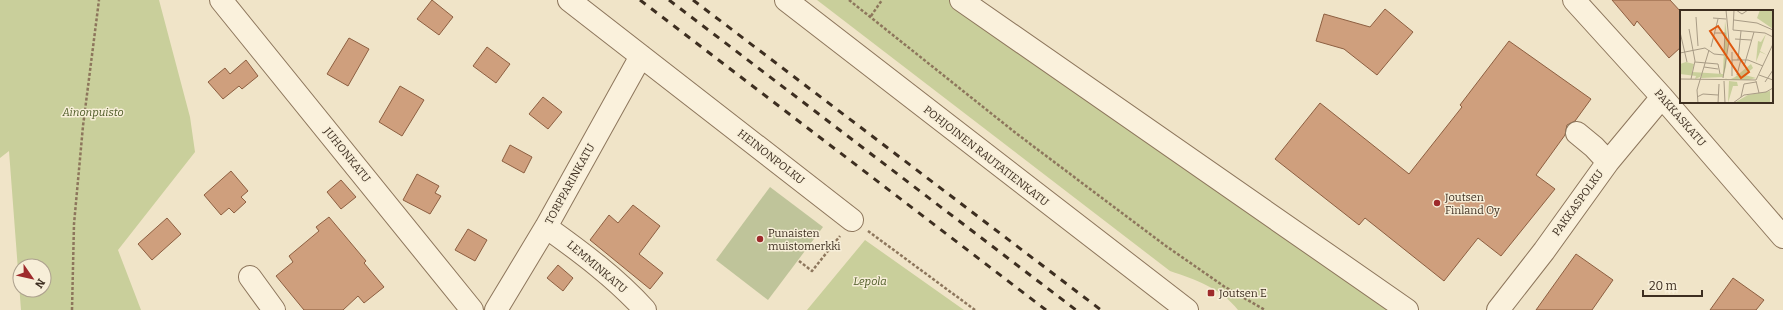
<svg xmlns="http://www.w3.org/2000/svg" width="1783" height="310" font-family="Bitter,serif">
<style>
.green{fill:#c9cf9b;fill-rule:evenodd}
.cemetery{fill:#bfc49a}
.building{fill:#cf9f7d;stroke:#8d5f41}
.lines{fill:none;stroke-linecap:round;stroke-linejoin:round}
.minor-casing{stroke:#8d765c;stroke-width:24}
.path{stroke:#8d765c;stroke-width:2.5;stroke-dasharray:3 2;stroke-linecap:butt}
.minor{stroke:#faf1dc;stroke-width:22}
.rail{stroke:#3d2e20;stroke-width:3;stroke-dasharray:7 7;stroke-linecap:butt}
.poi-dot{fill:#9e2a2b;stroke:#f7eed8;stroke-width:1.5}
.labels{text-anchor:middle;dominant-baseline:central;stroke-width:3;stroke-linejoin:round;paint-order:stroke}
.park-label{font-size:11px;font-style:italic;fill:#4d5a26;stroke:#f7eed8}
.street-label{font-size:11px;fill:#3d2e20;stroke:#f7eed8}
.poi-label{font-size:11px;fill:#3d2e20;stroke:#f7eed8;text-anchor:start}
.inset-road{fill:none;stroke:#a89b85;stroke-width:1}
.view{fill:#df570d;fill-opacity:0.15;stroke:#df570d;stroke-width:2}
.inset-edge{fill:none;stroke:#3d2e20;stroke-width:2}
</style>
<rect width="100%" height="100%" fill="#f0e4c8"/>
<path class="green" d="M 0,0 L 159,0 L 190,117 L 195,152 L 118,250 L 141,310 L 21,310 L 9,151 L 0,158 ZM 20,266 L 44,266 L 44,290 L 20,290 Z
M 817,0 L 954,0 L 1389,310 L 1238,310 C 1221,288 1196,280 1170,271 Z
M 865,240 L 964,310 L 807,310 Z"/>
<path class="cemetery" d="M 770,187 L 823,227 L 768,300 L 716,260 Z"/>
<path class="building" d="M 432,0 L 453,17 L 439,35 L 417,19 Z
M 1612,0 L 1670,0 L 1681,12 L 1681,47 L 1669,58 L 1637,21 L 1634,26 Z
M 1385,9 L 1413,32 L 1377,75 L 1344,49 L 1316,41 L 1324,14 L 1370,27 Z
M 349,38 L 369,49 L 348,86 L 327,74 Z
M 1509,41 L 1591,99 L 1575,121 L 1567,125 L 1565,135 L 1536,175 L 1555,189 L 1501,256 L 1478,238 L 1444,281 L 1365,218 L 1359,225 L 1275,159 L 1320,103 L 1409,174 L 1462,107 L 1460,105 Z
M 487,47 L 510,64 L 496,83 L 473,66 Z
M 246,60 L 258,76 L 242,89 L 239,86 L 223,99 L 208,82 L 225,68 L 230,74 Z
M 400,86 L 424,100 L 402,136 L 379,122 Z
M 543,97 L 562,112 L 548,129 L 529,114 Z
M 510,145 L 532,157 L 524,173 L 502,161 Z
M 231,171 L 248,191 L 241,197 L 246,202 L 234,213 L 229,208 L 221,215 L 204,195 Z
M 417,174 L 439,186 L 435,193 L 441,196 L 430,214 L 403,200 Z
M 341,180 L 356,197 L 341,209 L 327,192 Z
M 633,205 L 660,226 L 639,254 L 663,273 L 650,289 L 590,240 L 609,215 L 618,223 Z
M 329,217 L 366,261 L 364,263 L 384,287 L 364,303 L 358,296 L 343,310 L 304,310 L 276,276 L 293,262 L 289,256 L 319,231 L 316,227 Z
M 167,218 L 181,234 L 152,260 L 138,244 Z
M 468,229 L 487,240 L 475,261 L 455,250 Z
M 1576,254 L 1613,280 L 1592,310 L 1536,310 Z
M 558,265 L 573,278 L 563,291 L 547,278 Z
M 1733,278 L 1764,300 L 1756,310 L 1710,310 Z"/>
<g class="lines">
<g class="minor-casing">
<path id="minor" d="M 221,0 L 472,310
M 569,0 L 852,220
M 786,0 L 1187,310
M 961,0 L 1407,310
M 1574,0 L 1662,97 L 1783,237
M 1577,133 L 1594,147 L 1608,162
M 546,227 C 581,252 616,278 645,310
M 250,277 L 274,310
M 496,310 L 546,227 L 641,56
M 1498,310 L 1544,251 L 1608,162 L 1662,97"/>
</g>
<path class="path" d="M 849,0 L 1017,134 L 1166,246 L 1225,287 L 1265,310
M 871,16 L 882,0
M 868,231 L 975,310
M 799,261 L 812,271 L 840,236
M 72,310 L 74,224 L 83,126 L 99,0"/>
<use href="#minor" class="minor"/>
<path class="rail" d="M 640,0 L 1046,310
M 669,0 L 1076,310
M 693,0 L 1101,310"/>
</g>
<g class="poi-dot">
<circle cx="1437" cy="203" r="4"/>
<circle cx="760" cy="239" r="4"/>
<rect x="1207" y="289" width="8" height="8" rx="2"/>
</g>
<g class="labels">
<g class="park-label">
<text x="93" y="112">Ainonpuisto</text>
<text x="870" y="281">Lepola</text>
</g>
<g class="street-label">
<text transform="translate(1680 118) rotate(49)">PAKKASKATU</text>
<text transform="translate(347 155) rotate(51)">JUHONKATU</text>
<text transform="translate(986 156) rotate(38)">POHJOINEN RAUTATIENKATU</text>
<text transform="translate(771 157) rotate(38)">HEINONPOLKU</text>
<text transform="translate(570 184) rotate(-61)">TORPPARINKATU</text>
<text transform="translate(1578 203) rotate(-54)">PAKKASPOLKU</text>
<text transform="translate(597 267) rotate(40)">LEMMINKATU</text>
</g>
<g class="poi-label">
<text x="1445" y="197">Joutsen<tspan x="1445" dy="13">Finland Oy</tspan></text>
<text x="768" y="233">Punaisten<tspan x="768" dy="13">muistomerkki</tspan></text>
<text x="1219" y="293">Joutsen E</text>
</g>
</g>
<g transform="translate(1680 10)">
<rect width="93" height="93" fill="#f0e4c8"/>
<path d="M 80,0 L 93,0 L 93,19 L 77,8 ZM 45,11 L 48,33 L 46,57 L 43,67 L 21,68 L 22,63 L 20,67 L 15,69 L 16,66 L 0,64 L 0,54 L 6,52 L 14,54 L 12,62 L 43,64 ZM 86,24 L 80,41 L 87,45 L 80,42 L 76,52 L 78,31 L 81,32 ZM 71,54 L 73,58 L 65,65 L 76,68 L 68,70 L 48,70 L 46,69 L 45,68 L 49,70 L 55,67 ZM 49,71 L 66,73 L 57,72 L 58,76 L 53,76 L 48,93 ZM 90,81 L 90,93 L 54,93 L 68,85 Z" fill="#c9cf9b"/>
<path class="inset-road" d="M 54,0 L 53,20 L 85,23 L 93,27M 56,0 L 62,4 L 68,0M 16,7 L 18,36M 33,8 L 46,9M 54,10 L 77,13 L 93,20M 9,19 L 15,51 L 11,69M 0,22 L 7,52M 35,23 L 45,23 L 44,43M 55,29 L 71,30M 31,37 L 38,9M 0,43 L 25,38 L 34,44 L 44,45M 52,50 L 68,50 L 83,56M 58,50 L 61,21M 15,52 L 38,54 L 40,64M 64,56 L 74,22M 24,57 L 38,59M 57,65 L 61,49M 79,65 L 93,70M 52,66 L 52,42M 43,68 L 49,31 L 46,0M 0,69 L 76,70M 76,70 L 93,34M 44,71 L 45,93M 76,71 L 79,83M 85,72 L 93,60M 17,87 L 23,84 L 38,85M 61,87 L 64,74 L 76,72M 18,93 L 17,80 L 29,40M 38,93 L 39,74M 53,93 L 64,85 L 86,82 L 93,78"/>
<path class="view" d="M 38,16 L 69,62 L 61,68 L 30,21 Z"/>
<rect width="93" height="93" class="inset-edge"/>
</g>
<g transform="translate(32 278) rotate(124)"><circle r="19" fill="#f7eed8" stroke="#ada18e"/>
<path d="M0-3L7 15L0 10L-7 15Z" fill="#9e2a2b"/>
<text y="-6" font-size="11" font-weight="bold" text-anchor="middle" fill="#3d2e20">N</text>
</g>
<path d="M1643 290v6h59v-6" fill="none" stroke="#3d2e20" stroke-width="2"/>
<text x="1649" y="290" font-size="12" fill="#3d2e20" stroke="#f7eed8" stroke-width="3" paint-order="stroke">20 m</text>
</svg>
